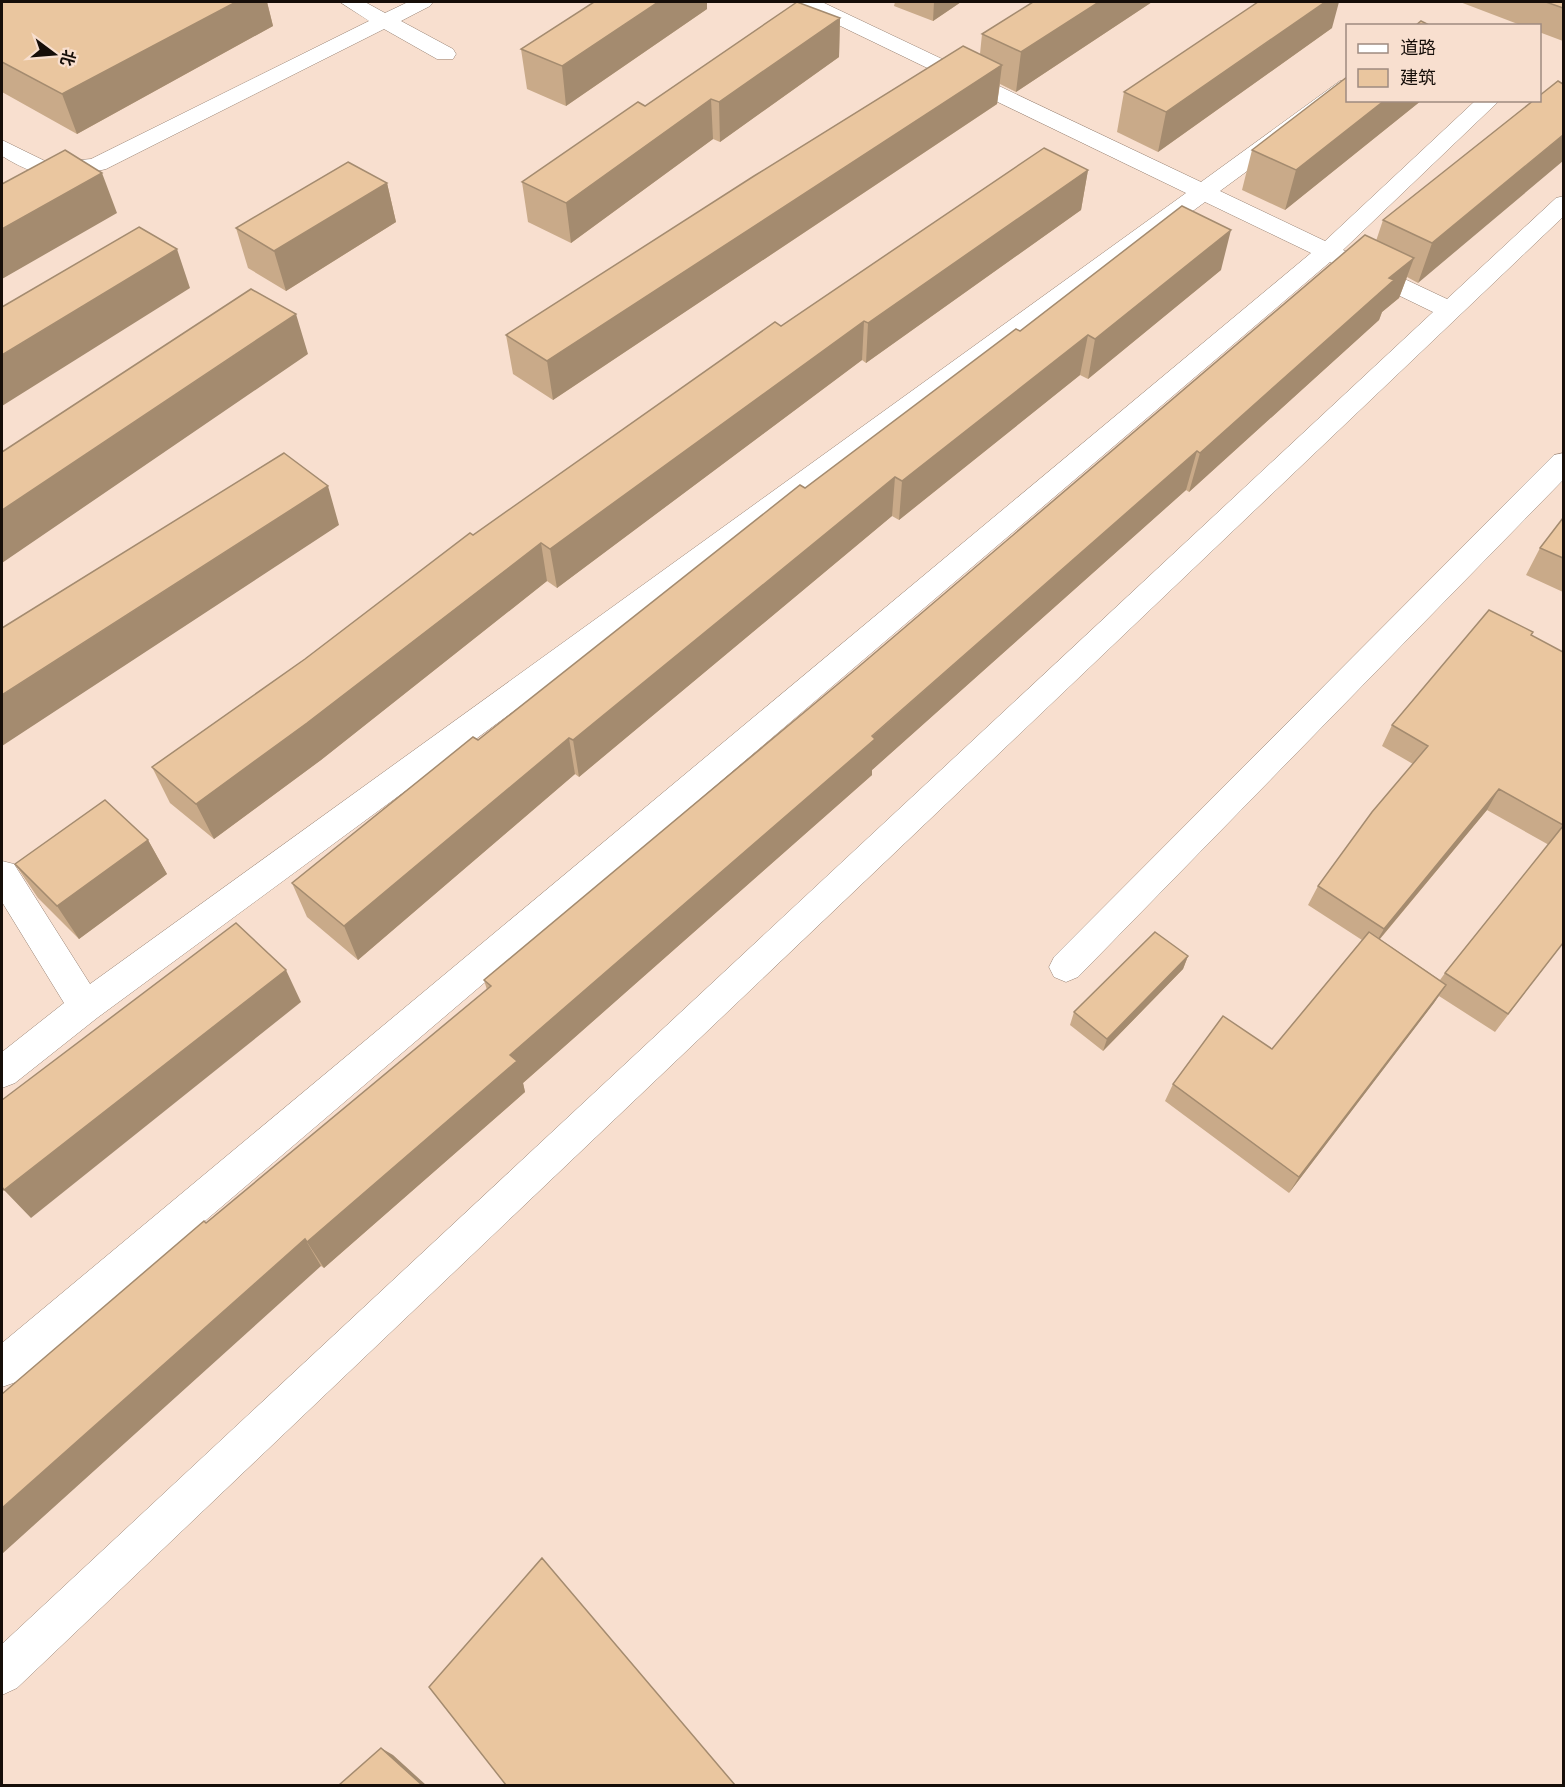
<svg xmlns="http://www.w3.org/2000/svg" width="1565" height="1787" font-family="Cabin,'Noto Sans SC',sans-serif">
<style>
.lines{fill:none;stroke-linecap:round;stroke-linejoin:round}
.minor-casing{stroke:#978172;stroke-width:1}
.minor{fill:#fff;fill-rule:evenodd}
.wall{fill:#c9aa89;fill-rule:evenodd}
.shaded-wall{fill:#a48b6f}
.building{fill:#eac69f;stroke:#a48b6f;stroke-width:1.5}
</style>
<rect width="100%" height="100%" fill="#f8dfcf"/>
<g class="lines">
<g class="minor-casing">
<path id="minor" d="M 340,2 L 365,2 L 385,13 L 408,2 L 433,2 L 430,6 L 401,21 L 453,49 L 456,54 L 453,59 L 437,59 L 384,29 L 106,169 C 62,180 41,180 2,156 L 2,140 L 49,163 L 91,159 L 369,21 Z
M 796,2 L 822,2 L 1201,182 L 1340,81 L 1348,80 L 1348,97 L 1220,191 L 1325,241 L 1476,100 L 1500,100 L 1343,250 L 1447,299 L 1556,198 L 1564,196 L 1564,216 L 17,1688 L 2,1695 L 2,1644 L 1433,312 L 1330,262 L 16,1382 L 2,1387 L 2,1343 L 1311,253 L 1205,202 L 97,1018 L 15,1083 L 2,1088 L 2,1052 L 64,1003 L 2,902 L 2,861 L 14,864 L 90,984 L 1186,193 L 799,6 Z
M 1564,453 L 1564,479 L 1078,977 L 1066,982 L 1054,977 L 1049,967 L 1054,957 L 1554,455 Z"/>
</g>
<use href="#minor" class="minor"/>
</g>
<path class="wall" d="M 2,2 L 267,2 L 273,26 L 77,134 L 2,92 Z
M 895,2 L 961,2 L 933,21 L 894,6 Z
M 1033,2 L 1152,2 L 1016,92 L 1000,84 L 997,104 L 553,400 L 513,374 L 506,335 L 980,54 L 982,34 Z
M 1460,2 L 1563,2 L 1563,41 L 1539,32 L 1539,26 L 1523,26 Z
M 707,9 L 566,106 L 527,89 L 521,49 Z
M 840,18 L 839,57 L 720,142 L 713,139 L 571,243 L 528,222 L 522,182 L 645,106 Z
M 1332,28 L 1158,152 L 1117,132 L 1124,92 Z
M 1347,100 L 1422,100 L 1285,210 L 1242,190 L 1252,150 Z
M 1534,100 L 1418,283 L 1407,277 L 1399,298 L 1382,312 L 1379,320 L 1189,492 L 1186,490 L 872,770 L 872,775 L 523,1083 L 525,1092 L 324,1268 L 321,1266 L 206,1223 L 487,990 L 484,980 L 1376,241 L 1383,220 Z
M 1088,170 L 1081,210 L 866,363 L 862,360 L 557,588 L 547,581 L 321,760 L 214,839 L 170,803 L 152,767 L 305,659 L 473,535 L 781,326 Z
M 387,183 L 396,222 L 286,291 L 248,268 L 236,228 Z
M 1221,270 L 1088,379 L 1080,375 L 899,520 L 892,516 L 579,777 L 575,774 L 358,960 L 307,917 L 292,883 L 805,488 L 1020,331 Z
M 1563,518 L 1563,592 L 1526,575 L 1540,548 Z
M 1531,636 L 1563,652 L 1563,943 L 1495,1032 L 1439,996 L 1289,1193 L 1165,1101 L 1173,1084 L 1272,1049 L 1362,940 L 1308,905 L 1318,886 L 1413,764 L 1382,746 L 1392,725 ZM 1487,810 L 1549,845 L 1445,973 L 1440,980 L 1380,939 Z
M 148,840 L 167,874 L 79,939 L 38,898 L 15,864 Z
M 1188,956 L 1183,969 L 1103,1051 L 1070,1025 L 1074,1012 Z"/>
<path class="shaded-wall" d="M 236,2 L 267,2 L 273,26 L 77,134 L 62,94 Z
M 658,2 L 707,2 L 707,9 L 566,106 L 562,66 Z
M 934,2 L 961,2 L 933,21 Z
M 1099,2 L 1152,2 L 1016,92 L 1021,52 Z
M 1325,2 L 1339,2 L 1332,28 L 1158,152 L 1166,112 Z
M 840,18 L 839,57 L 720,142 L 719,102 Z
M 1002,65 L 997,104 L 553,400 L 547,361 Z
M 711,99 L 713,139 L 571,243 L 566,203 Z
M 1385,100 L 1422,100 L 1285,210 L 1296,170 Z
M 1563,135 L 1563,161 L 1418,283 L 1432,243 Z
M 1088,170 L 1081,210 L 866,363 L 868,323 Z
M 102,173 L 117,213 L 2,279 L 2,229 Z
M 387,183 L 396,222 L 286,291 L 274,251 Z
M 1231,230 L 1221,270 L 1088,379 L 1095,339 Z
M 177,249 L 190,288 L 2,406 L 2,355 Z
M 1414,258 L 1399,298 L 1382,312 L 1379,320 L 1189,492 L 1200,453 L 1389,278 Z
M 296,314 L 308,354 L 2,563 L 2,510 Z
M 864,321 L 862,360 L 557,588 L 550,549 Z
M 1088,335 L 1080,375 L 899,520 L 902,481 Z
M 1197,451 L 1186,490 L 872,770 L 872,775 L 523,1083 L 525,1092 L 324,1268 L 307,1242 L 510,1055 Z
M 895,477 L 892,516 L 579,777 L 573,740 Z
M 328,486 L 339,525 L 2,746 L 2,695 Z
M 541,543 L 547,581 L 321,760 L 214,839 L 196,804 Z
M 569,738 L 575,774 L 358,960 L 344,926 Z
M 1499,789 L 1487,810 L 1373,947 L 1384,929 Z
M 148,840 L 167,874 L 79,939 L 57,906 Z
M 1188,956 L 1183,969 L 1103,1051 L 1107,1039 Z
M 286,970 L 301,1002 L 31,1218 L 4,1190 Z
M 1446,985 L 1434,1003 L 1289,1193 L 1299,1177 Z
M 305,1239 L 321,1266 L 2,1554 L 2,1508 Z
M 381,1748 L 393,1755 L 426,1785 L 422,1785 Z"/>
<path class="building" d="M 2,2 L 236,2 L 62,94 L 2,62 Z
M 594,2 L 658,2 L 562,66 L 521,49 Z
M 797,2 L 840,18 L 719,102 L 711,99 L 566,203 L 522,182 L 638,102 L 645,106 Z
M 1033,2 L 1099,2 L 1021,52 L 982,34 Z
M 1258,2 L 1325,2 L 1166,112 L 1124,92 Z
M 1546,2 L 1563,2 L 1563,8 Z
M 1421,21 L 1431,26 L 1415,26 Z
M 963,46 L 1002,65 L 547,361 L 506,335 L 754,176 Z
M 1347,77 L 1347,100 L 1385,100 L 1296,170 L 1252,150 Z
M 1558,81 L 1563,84 L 1563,135 L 1432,243 L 1383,220 L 1534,100 L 1539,100 L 1539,96 Z
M 1044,148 L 1088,170 L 868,323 L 864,321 L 550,549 L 541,543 L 307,723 L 196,804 L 152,767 L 305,659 L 470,533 L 473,535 L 775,322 L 781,326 Z
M 65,150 L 102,173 L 2,229 L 2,184 Z
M 348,162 L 387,183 L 274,251 L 236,228 Z
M 1182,206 L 1231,230 L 1095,339 L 1088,335 L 902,481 L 895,477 L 573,740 L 569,738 L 344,926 L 292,883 L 473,737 L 478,740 L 800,485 L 805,488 L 1016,329 L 1020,331 Z
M 139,227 L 177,249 L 2,355 L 2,307 Z
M 1365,235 L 1414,258 L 1389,278 L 1394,280 L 1200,453 L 1197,451 L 872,736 L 875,739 L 510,1055 L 517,1061 L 307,1242 L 305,1239 L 2,1508 L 2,1394 L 204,1221 L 206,1223 L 491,986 L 484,980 L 856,669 Z
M 251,289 L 296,314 L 2,510 L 2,452 Z
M 284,453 L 328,486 L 2,695 L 2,628 Z
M 1563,518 L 1563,558 L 1540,548 Z
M 1489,610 L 1533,632 L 1531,635 L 1563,652 L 1563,825 L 1499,789 L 1384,929 L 1318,886 L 1372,812 L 1428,746 L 1392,725 Z
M 105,800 L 148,840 L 57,906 L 15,864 Z
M 1563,826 L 1563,943 L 1508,1014 L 1445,973 Z
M 236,923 L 286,970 L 4,1190 L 2,1187 L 2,1100 Z
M 1155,932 L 1188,956 L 1107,1039 L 1074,1012 Z
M 1369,932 L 1446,985 L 1299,1177 L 1173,1084 L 1223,1016 L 1272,1049 Z
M 542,1558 L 735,1785 L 506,1785 L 429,1687 Z
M 381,1748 L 422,1785 L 339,1785 Z"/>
<rect width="1565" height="1787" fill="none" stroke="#160e09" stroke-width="6"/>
<rect x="1346" y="24" width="195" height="78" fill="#f8dfcf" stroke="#9e8b80" stroke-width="1.5"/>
<rect x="1358" y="44" width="30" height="9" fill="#ffffff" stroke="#9e8b80" stroke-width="1.5"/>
<text x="1400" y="54" font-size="18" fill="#160e09">道路</text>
<rect x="1358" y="69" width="30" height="18" fill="#eac69f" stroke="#9e8b80" stroke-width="1.5"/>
<text x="1400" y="84" font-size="18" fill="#160e09">建筑</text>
<g transform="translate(54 54) rotate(106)" stroke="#f8dfcf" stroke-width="4.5" paint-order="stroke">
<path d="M0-4.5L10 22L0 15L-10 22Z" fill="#160e09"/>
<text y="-9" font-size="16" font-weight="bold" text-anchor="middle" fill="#160e09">北</text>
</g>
</svg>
